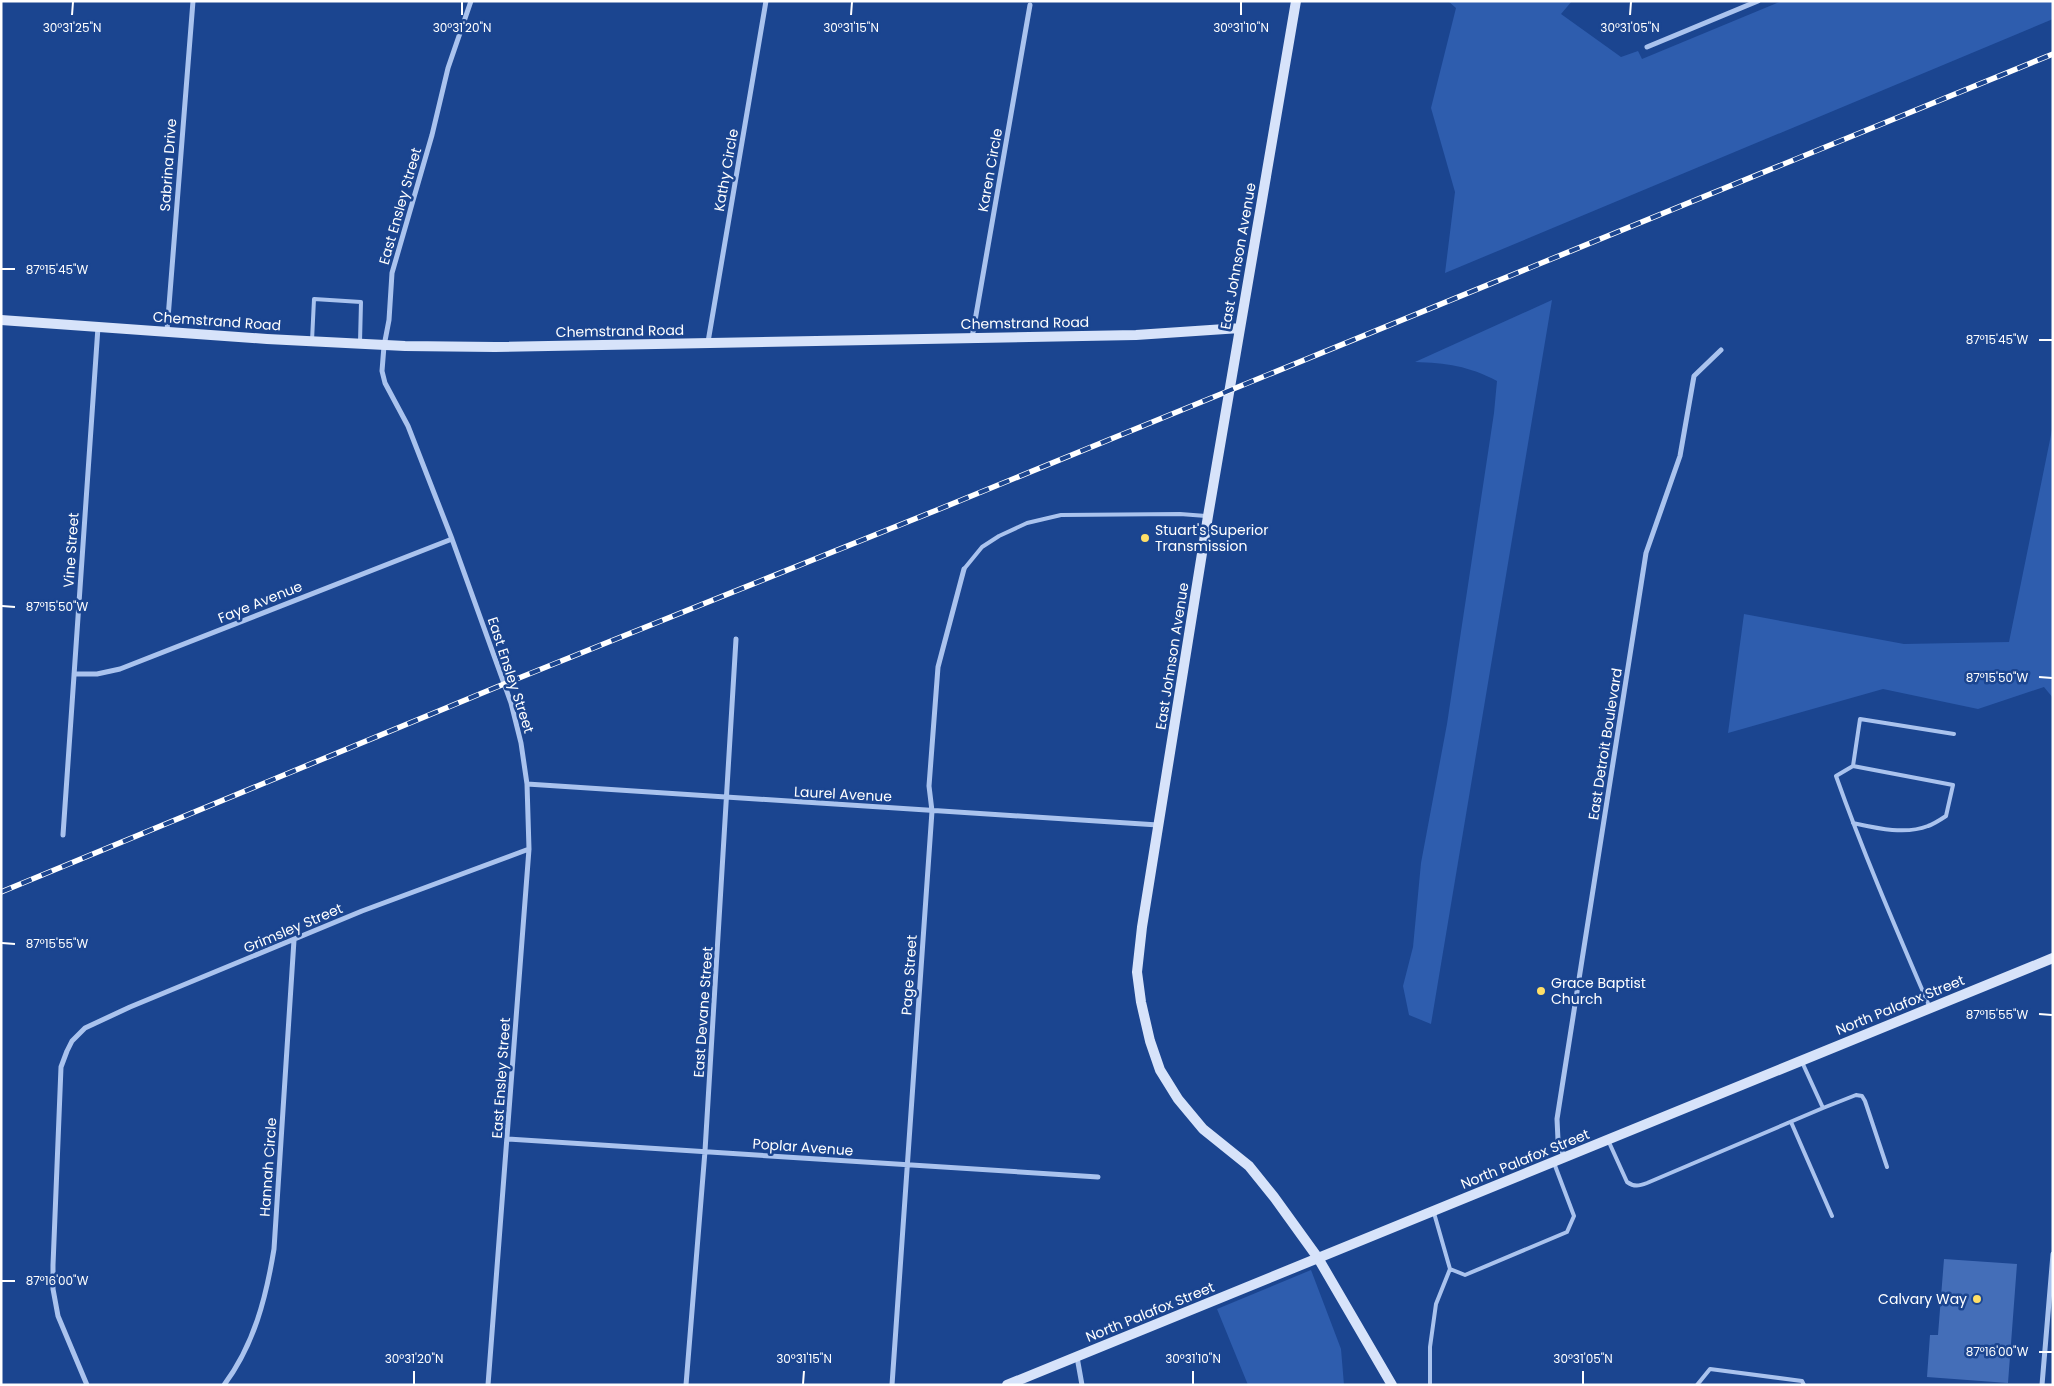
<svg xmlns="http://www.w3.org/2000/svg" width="2054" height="1386" font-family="Poppins,sans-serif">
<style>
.green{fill:#2e5dae}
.building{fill:#446eb8}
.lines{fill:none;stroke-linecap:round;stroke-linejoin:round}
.lane{stroke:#aac3ee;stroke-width:4}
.street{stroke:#aac3ee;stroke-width:5}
.secondary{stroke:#d7e3fa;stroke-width:10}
.rail-casing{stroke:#fff;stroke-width:5.5}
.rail{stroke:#1b4590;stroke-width:4;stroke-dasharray:11;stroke-linecap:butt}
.ticks{fill:none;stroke:#fff;stroke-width:2}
.poi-dot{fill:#ffdf67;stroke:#1b4590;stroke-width:2}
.labels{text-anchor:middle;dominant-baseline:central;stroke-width:5;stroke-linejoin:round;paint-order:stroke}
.street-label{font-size:14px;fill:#fff;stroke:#1b4590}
.poi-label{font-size:14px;fill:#fff;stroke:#1b4590;text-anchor:start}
.ticks-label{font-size:12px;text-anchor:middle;fill:#fff;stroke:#1b4590;stroke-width:5;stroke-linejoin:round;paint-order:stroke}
</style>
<rect width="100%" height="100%" fill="#1b4590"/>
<path class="green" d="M 1448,1 L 1572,1 L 1561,14 L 1621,57 L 1638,51 L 1642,59 L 1782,1 L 2053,1 L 2053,19 L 1445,273 L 1455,192 L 1431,108 L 1456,8 Z
M 1552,300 L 1431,1024 L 1409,1015 L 1403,986 L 1413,947 L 1421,863 L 1447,724 L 1494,413 L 1497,381 C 1469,366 1446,363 1415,362 Z
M 2053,425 L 2053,698 L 2044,687 L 1978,709 L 1883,689 L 1728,733 L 1744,614 L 1904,644 L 2009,642 Z
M 1311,1270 L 1341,1349 L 1344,1385 L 1248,1385 L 1217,1309 Z"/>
<path class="building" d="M 1944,1259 L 2017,1264 L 2008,1383 L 1927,1377 L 1930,1335 L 1938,1335 Z"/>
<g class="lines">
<path class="lane" d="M 312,341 L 314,299 L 361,302 L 360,342
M 964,569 L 982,547 L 999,536 L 1027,523 L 1061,515 L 1180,514 L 1206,516
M 1853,766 L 1860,719 L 1954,734
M 1853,823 C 1876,828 1905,835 1928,826 C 1934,824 1940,820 1946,816 L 1953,785 L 1853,766 L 1836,776 C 1864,855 1897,931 1930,1008
M 1823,1108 L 1856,1095 L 1862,1096 L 1865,1101 L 1887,1167
M 1791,1122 L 1832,1216
M 1608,1140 L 1627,1182 C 1634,1187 1639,1186 1647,1183 L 1823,1108 L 1802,1062
M 1450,1269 L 1465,1275 L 1567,1232 L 1574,1216 L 1554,1163
M 1430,1385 L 1430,1347 L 1436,1304 L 1450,1269 L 1434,1213
M 1697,1385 L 1710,1369 L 1802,1381 L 1804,1385"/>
<path class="street" d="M 471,1 L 448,68 L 432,135 L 392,273 L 389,320 L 384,346 L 382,371 L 385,383 L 408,426 L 452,539 L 511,703 L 521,743 L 527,784 L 529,849 L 488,1385
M 1647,47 L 1758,1
M 167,331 L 193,1
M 972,338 L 1030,5
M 708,342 L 766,1
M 74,674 L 97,674 L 120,669 L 452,539
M 527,784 L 1158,825
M 63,835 L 98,327
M 507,1139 L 1098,1177
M 1564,1157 L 1558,1140 L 1557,1119 L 1646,553 L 1680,456 L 1694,376 L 1721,350
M 1077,1357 L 1082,1385
M 87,1385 L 58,1316 L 53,1289 L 53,1265 L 61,1067 L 67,1051 L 72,1041 L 85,1028 L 130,1007 L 362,911 L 529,849
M 224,1385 C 254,1345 266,1298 274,1249 L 294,940
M 686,1385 L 705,1151 L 736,639
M 892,1385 L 932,811 L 929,786 L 938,667 L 964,569
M 2042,1385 L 2053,1254"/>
<path class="secondary" d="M 1296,1 L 1208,516 L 1142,927 L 1137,972 L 1141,1002 L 1150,1041 L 1160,1070 L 1178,1099 L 1203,1129 L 1249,1166 L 1274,1197 L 1318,1258 L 1392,1385
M 1,320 L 267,339 L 405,346 L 495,347 L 1136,335 L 1240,328
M 1007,1385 L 2053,958"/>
<g class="rail-casing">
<path id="rail" d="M 1,892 L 504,684 L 937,510 L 2053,54"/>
</g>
<use href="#rail" class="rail"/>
</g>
<path class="ticks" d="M 72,15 L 73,2M 462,15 L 462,2M 851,15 L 852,2M 1241,15 L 1241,2M 1630,15 L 1631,2M 2,269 L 15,269M 2039,340 L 2052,340M 2,606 L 15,607M 2039,677 L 2052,678M 2,943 L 15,944M 2039,1014 L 2052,1015M 2,1281 L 15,1281M 2039,1352 L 2052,1352M 414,1384 L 414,1371M 803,1384 L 804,1371M 1193,1384 L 1193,1371M 1583,1384 L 1583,1371"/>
<g class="poi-dot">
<circle cx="1145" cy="538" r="5"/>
<circle cx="1541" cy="991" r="5"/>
<circle cx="1977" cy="1299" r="5"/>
</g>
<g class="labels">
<g class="street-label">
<text transform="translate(168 165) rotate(-86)">Sabrina Drive</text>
<text transform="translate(726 170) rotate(-80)">Kathy Circle</text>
<text transform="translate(990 170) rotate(-80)">Karen Circle</text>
<text transform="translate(400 206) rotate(-74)">East Ensley Street</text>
<text transform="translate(1238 256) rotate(-80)">East Johnson Avenue</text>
<text transform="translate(217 321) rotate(4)">Chemstrand Road</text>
<text transform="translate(1025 323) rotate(-1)">Chemstrand Road</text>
<text transform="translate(620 331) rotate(-1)">Chemstrand Road</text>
<text transform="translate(71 550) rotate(-86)">Vine Street</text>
<text transform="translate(260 602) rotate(-22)">Faye Avenue</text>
<text transform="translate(1172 656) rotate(-81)">East Johnson Avenue</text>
<text transform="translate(511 675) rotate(72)">East Ensley Street</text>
<text transform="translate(1605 744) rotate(-81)">East Detroit Boulevard</text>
<text transform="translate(843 794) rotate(3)">Laurel Avenue</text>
<text transform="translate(293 928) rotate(-23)">Grimsley Street</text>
<text transform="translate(909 975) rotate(-86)">Page Street</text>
<text transform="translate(1900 1005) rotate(-22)">North Palafox Street</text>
<text transform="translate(703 1012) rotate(-86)">East Devane Street</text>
<text transform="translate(501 1078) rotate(-86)">East Ensley Street</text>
<text transform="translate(803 1147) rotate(4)">Poplar Avenue</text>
<text transform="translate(1525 1159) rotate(-22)">North Palafox Street</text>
<text transform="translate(268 1167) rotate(-86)">Hannah Circle</text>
<text transform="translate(1150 1312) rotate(-22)">North Palafox Street</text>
</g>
<g class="poi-label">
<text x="1155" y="530">Stuart's Superior<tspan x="1155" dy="16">Transmission</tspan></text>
<text x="1551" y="983">Grace Baptist<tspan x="1551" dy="16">Church</tspan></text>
<text x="1967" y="1299" text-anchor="end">Calvary Way</text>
</g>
</g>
<g class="ticks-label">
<text x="72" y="32">30°31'25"N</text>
<text x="462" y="32">30°31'20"N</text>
<text x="851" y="32">30°31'15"N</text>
<text x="1241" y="32">30°31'10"N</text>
<text x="1630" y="32">30°31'05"N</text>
<text x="57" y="274">87°15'45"W</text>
<text x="1997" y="344">87°15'45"W</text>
<text x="57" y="611">87°15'50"W</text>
<text x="1997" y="682">87°15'50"W</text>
<text x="57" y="948">87°15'55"W</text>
<text x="1997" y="1019">87°15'55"W</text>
<text x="57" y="1285">87°16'00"W</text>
<text x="1997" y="1356">87°16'00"W</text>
<text x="414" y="1363">30°31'20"N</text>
<text x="804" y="1363">30°31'15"N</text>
<text x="1193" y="1363">30°31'10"N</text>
<text x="1583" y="1363">30°31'05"N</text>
</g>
<rect width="2054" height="1386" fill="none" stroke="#ffffff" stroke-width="5"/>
</svg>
